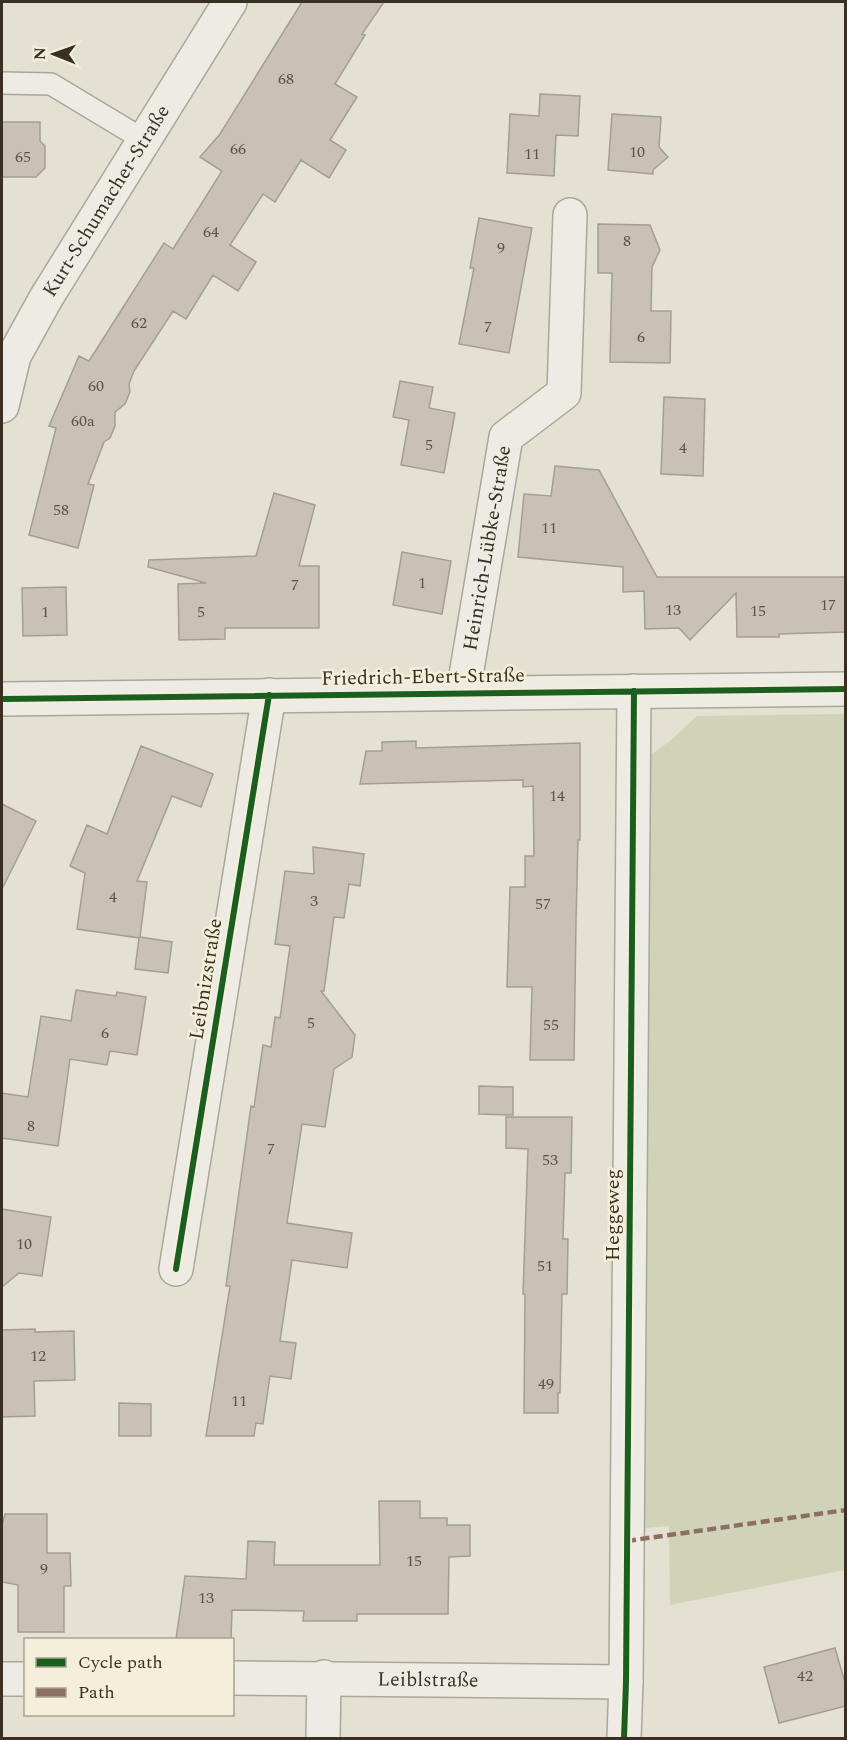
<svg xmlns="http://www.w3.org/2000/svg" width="847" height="1740" font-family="Spectral,serif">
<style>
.green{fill:#d0d3b8}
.building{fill:#c8c1b4;stroke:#a49e92;stroke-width:1.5}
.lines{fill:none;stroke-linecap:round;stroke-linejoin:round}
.service-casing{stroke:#aaa69b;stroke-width:24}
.minor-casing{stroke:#aaa69b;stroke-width:36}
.tertiary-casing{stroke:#aaa69b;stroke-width:36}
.service{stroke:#edebe3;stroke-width:21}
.minor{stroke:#edebe3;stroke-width:33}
.tertiary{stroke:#edebe3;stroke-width:33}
.quiet{stroke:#8d6e63;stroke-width:4.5;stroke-dasharray:9 4.5;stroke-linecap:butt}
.cycleway-casing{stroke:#f3efdb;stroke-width:10}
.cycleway{stroke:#1b5e20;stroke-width:6}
.labels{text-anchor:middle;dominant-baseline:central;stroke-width:5;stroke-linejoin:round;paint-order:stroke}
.number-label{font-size:16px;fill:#5d5447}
.street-label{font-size:20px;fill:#393023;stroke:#f3efdb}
</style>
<rect width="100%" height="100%" fill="#e4e1d3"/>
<path class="green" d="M 845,714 L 845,1570 L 670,1605 L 669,1526 L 635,1529 L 644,760 L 671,740 L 697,716 Z"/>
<path class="building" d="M 302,2 L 384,2 L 362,34 L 365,35 L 335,84 L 357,97 L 330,140 L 346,150 L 329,178 L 301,160 L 275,202 L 263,194 L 230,245 L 256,262 L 238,291 L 213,275 L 186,319 L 173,311 L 134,371 L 129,384 L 130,392 L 125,404 L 115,412 L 115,426 L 110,438 L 104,442 L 88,484 L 94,485 L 78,548 L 29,535 L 56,428 L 49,426 L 79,356 L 89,361 L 164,243 L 173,249 L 222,171 L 200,157 L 220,134 Z
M 540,94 L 580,96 L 578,136 L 556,135 L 554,176 L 507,173 L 510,114 L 539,116 Z
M 612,114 L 661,117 L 659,147 L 668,157 L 653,170 L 653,174 L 608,170 Z
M 2,122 L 40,122 L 40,141 L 45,146 L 45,168 L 36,177 L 2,177 Z
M 479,218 L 532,228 L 509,353 L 459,344 L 474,268 L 470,268 Z
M 598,224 L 650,225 L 660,250 L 652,267 L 651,311 L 671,311 L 670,363 L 610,362 L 612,273 L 598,273 Z
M 400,381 L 433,387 L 429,408 L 455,413 L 444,473 L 401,465 L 409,420 L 393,417 Z
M 664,397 L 705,399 L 703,476 L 661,474 Z
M 555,466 L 599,470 L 657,577 L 846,577 L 846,632 L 779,634 L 779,637 L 737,637 L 736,593 L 690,640 L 679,628 L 645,629 L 644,591 L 623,592 L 623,567 L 518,557 L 524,494 L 551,496 Z
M 274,493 L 315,505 L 299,566 L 319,566 L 319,628 L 225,628 L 225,639 L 179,640 L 178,584 L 206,583 L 148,567 L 149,560 L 256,556 Z
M 402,552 L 451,561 L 442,614 L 393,605 Z
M 66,587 L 67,635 L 23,636 L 22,588 Z
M 416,741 L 416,748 L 580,743 L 580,840 L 578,840 L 576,921 L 574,1060 L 530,1060 L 532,987 L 507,987 L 510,887 L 525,887 L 525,856 L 534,856 L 533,786 L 523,787 L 523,780 L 360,784 L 366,751 L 382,751 L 382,742 Z
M 141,746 L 213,774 L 201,807 L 172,796 L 137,881 L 147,882 L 140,937 L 172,942 L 168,973 L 135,969 L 139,938 L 77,929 L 85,873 L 70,866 L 87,825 L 107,834 Z
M 2,804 L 36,821 L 2,889 Z
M 313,847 L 364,854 L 360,886 L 349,884 L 344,918 L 334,917 L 324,991 L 321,991 L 355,1035 L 352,1057 L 334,1069 L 325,1127 L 302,1124 L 287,1223 L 352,1233 L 347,1268 L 292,1260 L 280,1341 L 296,1343 L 291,1379 L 270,1376 L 263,1424 L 256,1423 L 254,1436 L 206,1436 L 230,1286 L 226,1286 L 251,1106 L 254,1107 L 263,1045 L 271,1047 L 275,1017 L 280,1018 L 290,946 L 275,944 L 285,871 L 314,874 Z
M 76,990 L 116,996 L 117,992 L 146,997 L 137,1055 L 110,1051 L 107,1065 L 70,1059 L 58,1146 L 2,1138 L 2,1093 L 28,1097 L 41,1016 L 71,1021 Z
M 479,1086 L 513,1087 L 513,1115 L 479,1114 Z
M 506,1117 L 572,1117 L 571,1173 L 565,1173 L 563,1239 L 568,1239 L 567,1294 L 562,1294 L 560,1393 L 558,1393 L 558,1413 L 524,1413 L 525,1294 L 523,1294 L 528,1149 L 506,1148 Z
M 2,1209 L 51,1217 L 42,1276 L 19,1273 L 2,1287 Z
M 35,1329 L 35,1332 L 74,1331 L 75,1380 L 34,1381 L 35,1416 L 2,1417 L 2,1330 Z
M 119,1403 L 151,1404 L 151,1436 L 119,1436 Z
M 379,1501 L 420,1501 L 420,1518 L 447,1518 L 447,1525 L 470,1525 L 470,1556 L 449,1557 L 448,1614 L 357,1614 L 357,1621 L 303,1621 L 304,1611 L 232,1610 L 231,1640 L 176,1639 L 185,1576 L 246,1579 L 248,1541 L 275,1542 L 274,1565 L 380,1565 Z
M 5,1514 L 47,1514 L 47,1553 L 70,1553 L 71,1586 L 64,1586 L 64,1632 L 18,1632 L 18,1585 L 2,1582 L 2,1526 Z
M 835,1648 L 846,1686 L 846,1706 L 779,1723 L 764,1667 Z"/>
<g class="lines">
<g class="service-casing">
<path id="service" d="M 2,83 L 51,84 L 144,140"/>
</g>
<g class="minor-casing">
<g id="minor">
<path id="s1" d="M 463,693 L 506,437 L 564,393 L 570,215"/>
<path d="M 2,699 L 846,689"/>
<path d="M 176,1269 L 269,695"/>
<path id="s2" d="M 232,1678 L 626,1682"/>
<path d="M 2,1679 L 26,1679"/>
<path d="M 323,1738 L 324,1677"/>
<path d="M 624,1738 L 626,1682 L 634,691"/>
</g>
</g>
<g class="tertiary-casing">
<g id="tertiary">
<path id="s3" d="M 2,406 L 14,356 L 46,298 L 230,2"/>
</g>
</g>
<use href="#service" class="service"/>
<use href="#minor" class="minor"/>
<use href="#tertiary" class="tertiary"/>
<path class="quiet" d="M 627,1541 L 846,1510"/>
<g class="cycleway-casing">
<path id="cycleway" d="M 2,699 L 846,689
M 176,1269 L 269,695
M 624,1738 L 626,1682 L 634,691"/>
</g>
<use href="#cycleway" class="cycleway"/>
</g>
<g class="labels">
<g class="number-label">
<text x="286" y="79">68</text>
<text x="238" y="149">66</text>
<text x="637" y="152">10</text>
<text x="532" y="154">11</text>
<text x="23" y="157">65</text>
<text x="211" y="232">64</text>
<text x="627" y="241">8</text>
<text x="501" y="248">9</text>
<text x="139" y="323">62</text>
<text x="488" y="327">7</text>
<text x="641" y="337">6</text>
<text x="96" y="386">60</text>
<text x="83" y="421">60a</text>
<text x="429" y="445">5</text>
<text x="683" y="448">4</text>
<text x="61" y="510">58</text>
<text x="549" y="528">11</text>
<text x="422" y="583">1</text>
<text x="295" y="585">7</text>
<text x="828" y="605">17</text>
<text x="673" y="610">13</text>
<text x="758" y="611">15</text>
<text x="45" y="612">1</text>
<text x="201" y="612">5</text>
<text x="557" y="796">14</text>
<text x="113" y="897">4</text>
<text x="314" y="901">3</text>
<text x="543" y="904">57</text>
<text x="311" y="1023">5</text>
<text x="551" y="1025">55</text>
<text x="105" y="1033">6</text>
<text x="31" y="1126">8</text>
<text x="271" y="1149">7</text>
<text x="550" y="1160">53</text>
<text x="24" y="1244">10</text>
<text x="545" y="1266">51</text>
<text x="38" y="1356">12</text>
<text x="546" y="1384">49</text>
<text x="239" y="1401">11</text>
<text x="414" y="1561">15</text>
<text x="44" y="1569">9</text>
<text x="206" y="1598">13</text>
<text x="805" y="1676">42</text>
</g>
<g class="street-label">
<text stroke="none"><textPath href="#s3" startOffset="232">Kurt-Schumacher-Straße</textPath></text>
<text stroke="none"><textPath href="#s1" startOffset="147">Heinrich-Lübke-Straße</textPath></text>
<text transform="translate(423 677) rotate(-1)">Friedrich-Ebert-Straße</text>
<text transform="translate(206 979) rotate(-81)">Leibnizstraße</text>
<text transform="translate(613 1215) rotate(-90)">Heggeweg</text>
<text stroke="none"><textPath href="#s2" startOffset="196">Leiblstraße</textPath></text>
</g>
</g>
<rect width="847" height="1740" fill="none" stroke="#393023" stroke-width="6"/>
<rect x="24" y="1638" width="210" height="78" fill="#f3efdb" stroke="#a9a391" stroke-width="1.5"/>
<rect x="36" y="1658" width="30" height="9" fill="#1b5e20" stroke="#a9a391" stroke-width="1.5"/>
<text x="78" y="1668" font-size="18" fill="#393023">Cycle path</text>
<rect x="36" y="1688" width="30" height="9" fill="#8d6e63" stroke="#a9a391" stroke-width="1.5"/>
<text x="78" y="1698" font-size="18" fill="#393023">Path</text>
<g transform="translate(54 54) rotate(271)" stroke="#f3efdb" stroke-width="4.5" paint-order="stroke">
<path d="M0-4.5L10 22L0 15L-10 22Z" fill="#393023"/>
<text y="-9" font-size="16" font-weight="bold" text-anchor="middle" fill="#393023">N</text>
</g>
</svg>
